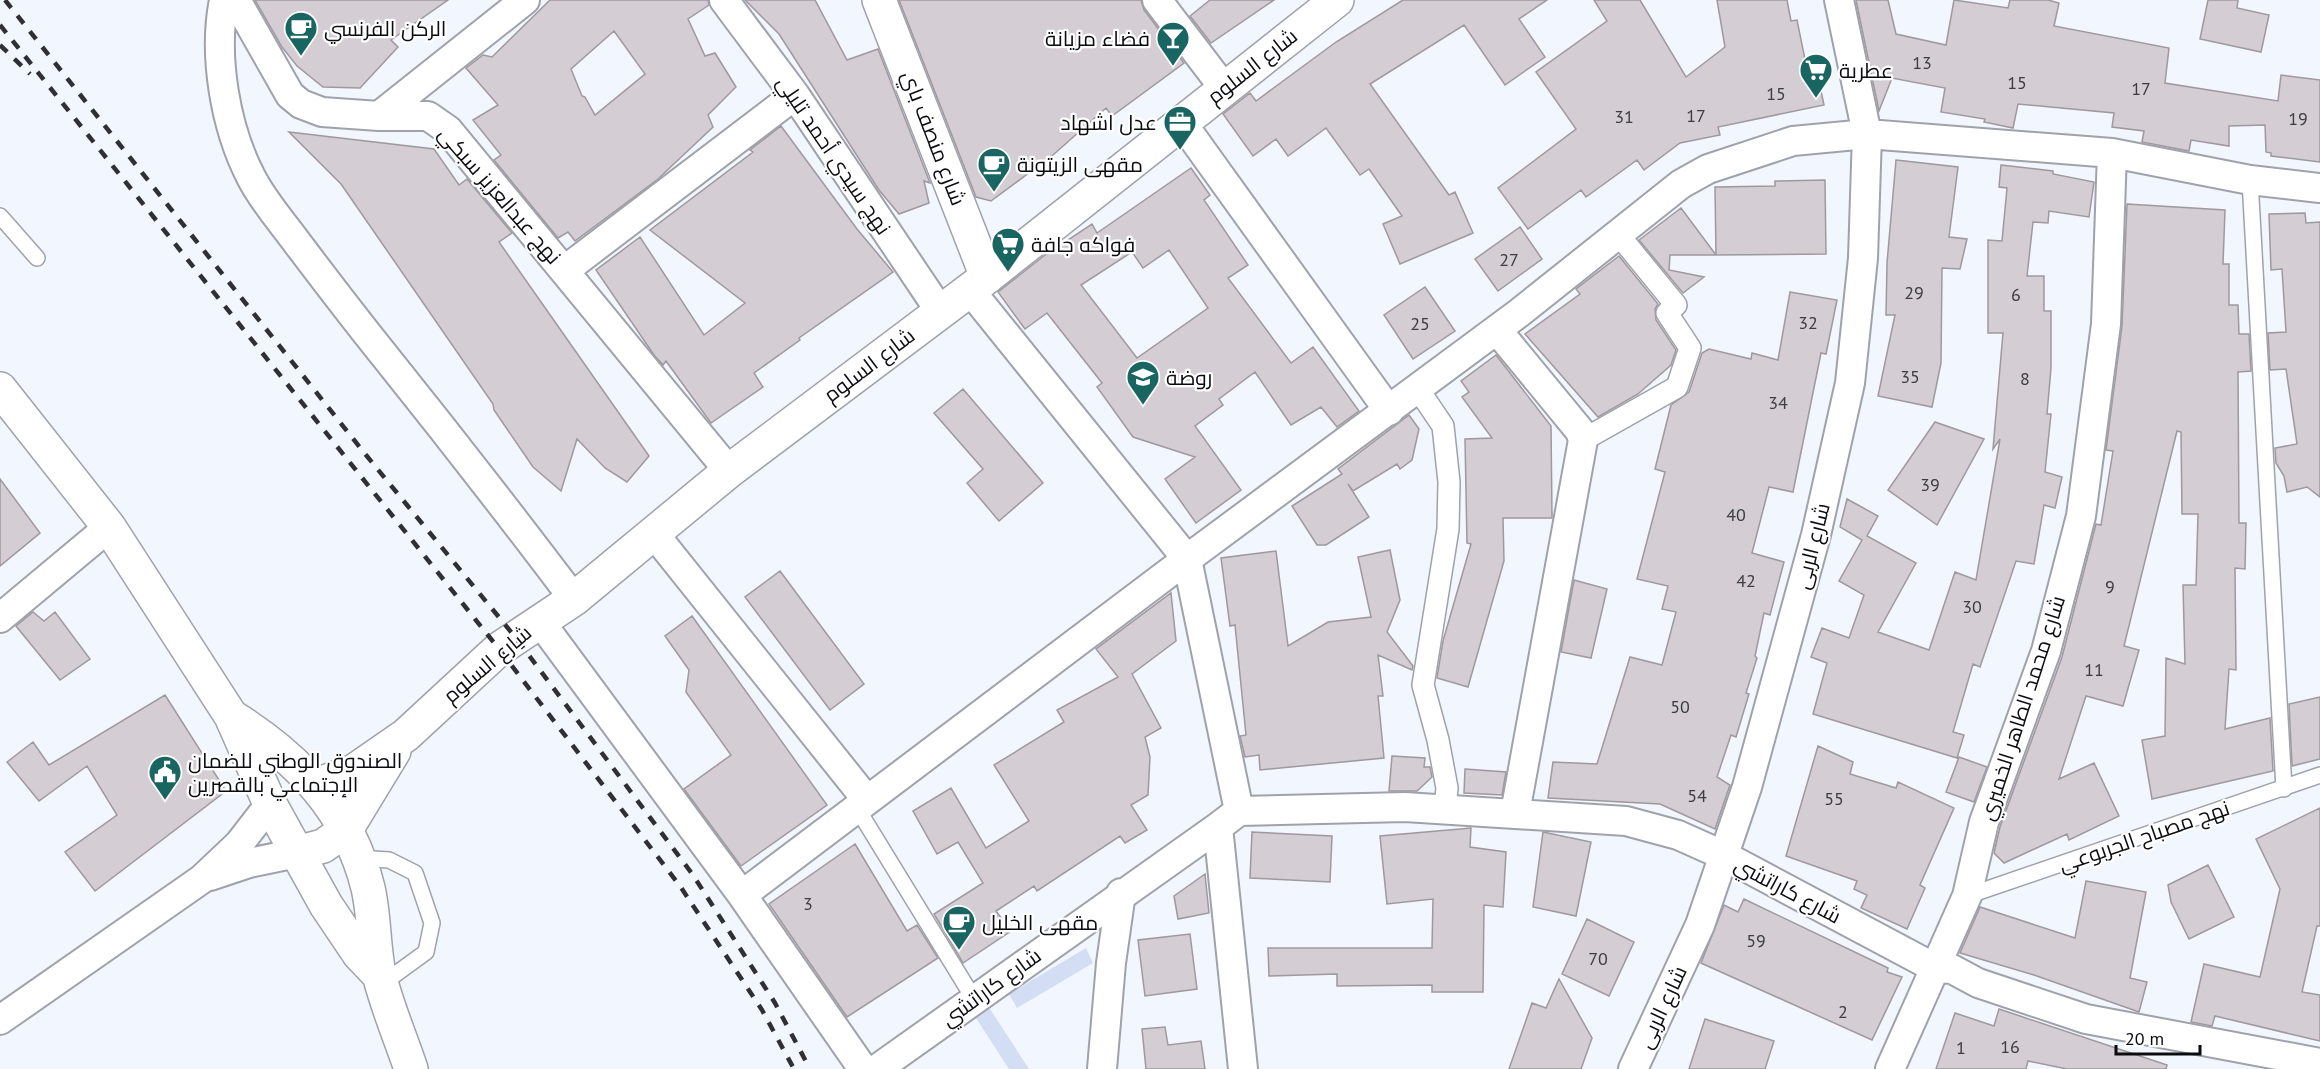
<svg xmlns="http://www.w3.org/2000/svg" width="2320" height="1069" font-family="'PT Sans',Cairo,sans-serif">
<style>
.green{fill:#d3ddf4}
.building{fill:#d4cdd3;stroke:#9f989e;stroke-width:1.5;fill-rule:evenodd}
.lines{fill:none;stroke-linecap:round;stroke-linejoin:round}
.service-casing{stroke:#9fa2aa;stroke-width:18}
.pedestrian-casing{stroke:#9fa2aa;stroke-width:24}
.minor-casing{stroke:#9fa2aa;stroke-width:32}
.tertiary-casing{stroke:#9fa2aa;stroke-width:36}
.primary-casing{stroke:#9fa2aa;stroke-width:36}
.service{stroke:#fff;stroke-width:15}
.pedestrian{stroke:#fff;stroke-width:21}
.minor{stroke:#fff;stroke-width:28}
.tertiary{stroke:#fff;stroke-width:33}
.primary{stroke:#fff;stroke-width:33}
.rail{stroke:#2f3034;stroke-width:4.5;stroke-dasharray:10 10;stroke-linecap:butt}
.labels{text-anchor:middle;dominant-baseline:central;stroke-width:4.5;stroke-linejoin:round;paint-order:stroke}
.number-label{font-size:18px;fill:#3d3c40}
.poi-label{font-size:21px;fill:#0b0c0f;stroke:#fff;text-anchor:start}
.street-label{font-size:21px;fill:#0b0c0f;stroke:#fff}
</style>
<rect width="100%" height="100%" fill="#f2f6fe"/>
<path class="green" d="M 1086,948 L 1093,963 L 1017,1008 L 1009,994 Z
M 988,1006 L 1029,1069 L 1009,1069 L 974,1015 Z"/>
<path class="building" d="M 255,0 L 448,0 L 391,40 L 398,47 L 360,88 L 323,87 L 297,66 L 282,47 Z
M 550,0 L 708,0 L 709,5 L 688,19 L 705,56 L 715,53 L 736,87 L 708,115 L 713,127 L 658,179 L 575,241 L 568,232 L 558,238 L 494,160 L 501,155 L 473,120 L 498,105 L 466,68 L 483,55 L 492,57 ZM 614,31 L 645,74 L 595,115 L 585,97 L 582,96 L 571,69 Z
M 745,0 L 815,0 L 847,60 L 878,49 L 930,183 L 924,181 L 929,203 L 899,214 L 879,190 L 779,34 Z
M 899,0 L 1141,0 L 1144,10 L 1184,63 L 1112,116 L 1106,108 L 1053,155 L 991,201 L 976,197 Z
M 1210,0 L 1274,0 L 1211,43 L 1190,16 Z
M 1403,0 L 1547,0 L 1519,19 L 1545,57 L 1505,85 L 1464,25 L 1370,84 L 1449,195 L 1455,192 L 1473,233 L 1400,264 L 1383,224 L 1402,216 L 1369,169 L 1360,175 L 1326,128 L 1288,156 L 1276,139 L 1253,156 L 1223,114 L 1250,93 L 1256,101 L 1336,42 Z
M 1594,0 L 1640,0 L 1686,77 L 1725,47 L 1717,0 L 1787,0 L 1791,21 L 1797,20 L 1809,79 L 1818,77 L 1824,105 L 1718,127 L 1720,135 L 1680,143 L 1644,170 L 1637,160 L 1586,197 L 1581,190 L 1528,229 L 1498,188 L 1576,129 L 1536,72 L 1607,21 Z
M 1856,0 L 1888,0 L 1896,34 L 1946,45 L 1954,0 L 2008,8 L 2010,0 L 2048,0 L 2059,3 L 2054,26 L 2169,48 L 2165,83 L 2278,101 L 2281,75 L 2320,80 L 2320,162 L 2271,156 L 2271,153 L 2266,152 L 2265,125 L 2229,126 L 2229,146 L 2191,140 L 2189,151 L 2142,142 L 2144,131 L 2112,127 L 2114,113 L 2018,104 L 2013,128 L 1984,122 L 1985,119 L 1941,112 L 1945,88 L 1892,78 L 1879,111 Z
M 2208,0 L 2238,0 L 2237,8 L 2269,15 L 2261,52 L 2200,39 Z
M 781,126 L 857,229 L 893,272 L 799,338 L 800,340 L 754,373 L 763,387 L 711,423 L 666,361 L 663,365 L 654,355 L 596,270 L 640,237 L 704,335 L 745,303 L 650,230 L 753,152 L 750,150 Z
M 289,132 L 434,149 L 459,185 L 467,179 L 512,233 L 499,242 L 649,456 L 627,482 L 605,468 L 577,439 L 561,491 L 533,467 L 494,410 L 493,404 L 341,184 Z
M 1896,160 L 1958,167 L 1949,237 L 1967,239 L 1960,269 L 1942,268 L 1941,363 L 1932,407 L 1878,396 L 1895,315 L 1886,315 L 1887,263 Z
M 2001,165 L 2053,171 L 2053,174 L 2094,182 L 2089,217 L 2049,211 L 2048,223 L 2033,222 L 2027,276 L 2044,276 L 2044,311 L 2051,311 L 2051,368 L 2047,414 L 2051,414 L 2045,472 L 2062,477 L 2055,508 L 2044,505 L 2034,564 L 2016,561 L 1980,667 L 1973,664 L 1953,732 L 1964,735 L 1957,758 L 1813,714 L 1827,663 L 1811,657 L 1822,628 L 1849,638 L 1864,595 L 1839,581 L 1862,540 L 1840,527 L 1847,499 L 1878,516 L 1867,536 L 1916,563 L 1878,632 L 1929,650 L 1955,572 L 1976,580 L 2000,439 L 1993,449 L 2003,333 L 1988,333 L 1988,240 L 2002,241 L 2007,188 L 1999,187 Z
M 1191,168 L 1210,195 L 1204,200 L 1248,265 L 1228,278 L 1291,363 L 1313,347 L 1359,411 L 1337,427 L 1321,407 L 1291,425 L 1255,372 L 1219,399 L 1223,405 L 1195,426 L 1241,490 L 1196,523 L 1165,479 L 1195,457 L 1133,437 L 1097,387 L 1102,383 L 1047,313 L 1025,329 L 998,292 L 1045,255 L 1092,224 L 1097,233 ZM 1169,250 L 1208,308 L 1137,358 L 1081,285 L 1132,252 L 1143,268 Z
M 1825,180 L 1826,254 L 1716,255 L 1715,187 L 1775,186 L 1775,181 Z
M 2127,204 L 2225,210 L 2223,264 L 2229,264 L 2229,305 L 2238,305 L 2239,334 L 2249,334 L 2251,371 L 2238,372 L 2239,523 L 2246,523 L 2245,569 L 2235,568 L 2236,670 L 2229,669 L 2225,729 L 2270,718 L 2273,771 L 2152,799 L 2142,740 L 2165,736 L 2166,658 L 2185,664 L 2183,585 L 2196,585 L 2198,514 L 2182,514 L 2181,432 L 2177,431 L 2124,646 L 2139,650 L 2123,706 L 2086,696 L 2059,779 L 2094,763 L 2119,816 L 2069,840 L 2067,834 L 2004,863 L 1994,853 L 2000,827 L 2062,657 L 2096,524 L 2101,525 L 2113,451 L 2106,450 L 2122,326 Z
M 1681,208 L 1716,255 L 1670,255 L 1669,270 L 1704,277 L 1683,293 L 1639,240 Z
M 2305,213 L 2306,223 L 2320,222 L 2320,497 L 2307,487 L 2287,492 L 2284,476 L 2276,463 L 2275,448 L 2297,444 L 2286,369 L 2270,370 L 2268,333 L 2286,332 L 2282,269 L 2271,270 L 2269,214 Z
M 1520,227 L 1542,259 L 1498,291 L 1475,259 Z
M 1619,256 L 1658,304 L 1655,309 L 1656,320 L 1676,350 L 1671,365 L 1638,394 L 1598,417 L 1525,334 L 1580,294 L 1576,289 Z
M 1425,287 L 1455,331 L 1413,359 L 1384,315 Z
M 1790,292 L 1837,300 L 1826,354 L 1821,353 L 1793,492 L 1769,487 L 1752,553 L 1784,562 L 1770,615 L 1764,613 L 1755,656 L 1757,658 L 1746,693 L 1749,694 L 1736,737 L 1731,735 L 1717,777 L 1730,785 L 1715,829 L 1660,804 L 1548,798 L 1553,762 L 1597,764 L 1630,657 L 1662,665 L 1676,612 L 1662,609 L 1668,586 L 1637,579 L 1665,472 L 1655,469 L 1671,405 L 1689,392 L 1702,353 L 1709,349 L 1751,359 L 1752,353 L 1778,360 Z
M 1496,355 L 1551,426 L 1552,515 L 1552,518 L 1503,518 L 1504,561 L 1468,687 L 1437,678 L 1443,641 L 1471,544 L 1467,543 L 1465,439 L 1492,438 L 1462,397 L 1469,392 L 1461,381 Z
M 963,389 L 1043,483 L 999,521 L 967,483 L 983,469 L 934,413 Z
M 1409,415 L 1419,429 L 1412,460 L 1400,469 L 1397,464 L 1353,491 L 1348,484 L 1369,517 L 1326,545 L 1317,545 L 1292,506 L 1342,474 L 1338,469 Z
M 1935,422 L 1984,439 L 1937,525 L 1888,490 Z
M 0,479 L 40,533 L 0,566 Z
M 1390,550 L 1400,600 L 1387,632 L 1413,666 L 1412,670 L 1378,655 L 1383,696 L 1378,696 L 1384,758 L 1260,770 L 1259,755 L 1245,757 L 1240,736 L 1246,735 L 1235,625 L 1230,626 L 1221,558 L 1276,551 L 1288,646 L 1328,622 L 1371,617 L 1358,557 Z
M 780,571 L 864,684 L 830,710 L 745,597 Z
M 1574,580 L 1607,589 L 1591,658 L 1561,652 Z
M 1171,593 L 1176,641 L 1132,674 L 1161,728 L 1145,737 L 1150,757 L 1148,795 L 1131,805 L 1147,830 L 1125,843 L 1120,836 L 1037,891 L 1034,886 L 996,911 L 1011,931 L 963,963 L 934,914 L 983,883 L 958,842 L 937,854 L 913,811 L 951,788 L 986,848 L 1029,821 L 994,765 L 1064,722 L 1057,710 L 1118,677 L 1096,649 Z
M 33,612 L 44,621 L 55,612 L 90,659 L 60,680 L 16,626 Z
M 692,616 L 827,805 L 741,866 L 684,789 L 731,755 L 686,692 L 689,670 L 665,636 Z
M 165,695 L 226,791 L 95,891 L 65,852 L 117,815 L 87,766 L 39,801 L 7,762 L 33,742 L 49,765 Z
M 2320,697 L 2320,759 L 2292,766 L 2289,704 Z
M 1818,746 L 1853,762 L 1850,774 L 1896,788 L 1898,782 L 1954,808 L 1920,885 L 1925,888 L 1907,929 L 1861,908 L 1867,895 L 1854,889 L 1857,881 L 1786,856 Z
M 1392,756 L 1425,758 L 1424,767 L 1430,767 L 1432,777 L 1417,791 L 1389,791 Z
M 1959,757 L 1987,767 L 1974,802 L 1946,792 Z
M 1465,769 L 1506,772 L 1502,795 L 1464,793 Z
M 2320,808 L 2320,926 L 2317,926 L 2302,992 L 2320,995 L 2320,1041 L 2215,1016 L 2212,1026 L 2191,1022 L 2204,964 L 2260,977 L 2280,889 L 2256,839 Z
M 1471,828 L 1470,847 L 1506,852 L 1503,907 L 1484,905 L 1483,992 L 1432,992 L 1432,985 L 1337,986 L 1337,974 L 1269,976 L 1268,948 L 1432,948 L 1433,899 L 1387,904 L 1380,836 Z
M 1252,832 L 1332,836 L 1330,882 L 1250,878 Z
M 1543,832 L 1591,842 L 1576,916 L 1533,907 Z
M 855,844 L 907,931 L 917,925 L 938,958 L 847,1017 L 769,904 Z
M 2208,865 L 2234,917 L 2189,939 L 2171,902 L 2168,885 Z
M 1205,874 L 1209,913 L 1178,919 L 1174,896 Z
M 2086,881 L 2146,892 L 2130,978 L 2147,982 L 2139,1012 L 2034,975 L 1960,953 L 1980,907 L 2075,938 Z
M 1744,899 L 1888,968 L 1887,972 L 1902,977 L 1872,1040 L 1701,963 L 1724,905 L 1738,912 Z
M 1587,919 L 1634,942 L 1609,996 L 1562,974 Z
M 1190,934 L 1197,989 L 1145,996 L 1138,940 Z
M 1559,979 L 1592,1038 L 1581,1069 L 1509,1069 L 1532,1003 L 1546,1008 Z
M 1999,1009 L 2167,1065 L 2166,1069 L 2067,1069 L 2028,1061 L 2026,1069 L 1936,1069 L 1955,1013 L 1994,1026 Z
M 1705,1019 L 1774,1041 L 1765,1069 L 1689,1069 Z
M 1165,1027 L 1168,1045 L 1201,1041 L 1205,1069 L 1146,1069 L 1142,1029 Z"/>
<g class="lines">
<g class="service-casing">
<path id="service" d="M 2250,180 L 2284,789
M 0,216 L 37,258
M 857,808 L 974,999
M 358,858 L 389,860 L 415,873 L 432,923 L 426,952 L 382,984
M 1967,896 L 2320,775"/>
</g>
<g class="pedestrian-casing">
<path id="pedestrian" d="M 1418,389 L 1443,426 L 1449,482 L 1448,529 L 1423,685 L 1438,740 L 1447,788 L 1445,809
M 1583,440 L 1677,387 L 1690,348 L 1667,313 L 1676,305 L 1618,234"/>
</g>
<g class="minor-casing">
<path id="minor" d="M 224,0 C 213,55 225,127 251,177 C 263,201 282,222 298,244 C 326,281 355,319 384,355 C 449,436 512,517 574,599
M 236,0 L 290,95 L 301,104 L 322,112 L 379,116 L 428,116 L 448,130 L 729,471
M 724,0 L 795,95 L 940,311
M 1157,0 L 1224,88
M 379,116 L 525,0
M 1182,123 L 1389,411
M 565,270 L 795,95
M 969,289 L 1187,559 L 1239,811 L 1218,827 L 1243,1069
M 1497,330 L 1580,431 L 1583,440 L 1515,813
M 655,535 L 867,800
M 0,618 L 109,527
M 539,620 L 742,895 L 863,1069
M 1239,811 L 1405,807 L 1626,821 L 1678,835 L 1725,856 L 1935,968 L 1952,969 L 1978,983 L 2086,1019 L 2320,1063
M 210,876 L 249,863 L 297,853
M 742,895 L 1187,559 L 1519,313 L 1681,184 L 1708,169 L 1793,141 L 1867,134 L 2112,153 L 2250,180 L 2320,188
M 0,1020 L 202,879 L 239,844 L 270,804
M 877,1069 L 1218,827
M 1102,1069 L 1111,963 L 1121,893
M 1633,1069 L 1700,925 L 1747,787 L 1816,535 L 1850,383 L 1863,258 L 1867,134 L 1839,0
M 1890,1069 L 1967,896 L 1984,822 L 2046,651 L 2081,516 L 2106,324 L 2112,153"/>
</g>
<g class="tertiary-casing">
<path id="tertiary" d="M 879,0 L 987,277
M 317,785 L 354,771 L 406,735 L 499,649 L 574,599 L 729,471 L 987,277 L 1337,0
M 346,830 L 394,751"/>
</g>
<g class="primary-casing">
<path id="primary" d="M 0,389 L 109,527 L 231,716 L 270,804 L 326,905 L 359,954 L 380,976
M 231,716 C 297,757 349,810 368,888 C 375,918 373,949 380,978 C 388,1009 401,1039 411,1069
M 297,853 L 323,846 L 346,830"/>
</g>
<use href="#service" class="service"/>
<use href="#pedestrian" class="pedestrian"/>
<use href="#minor" class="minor"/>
<use href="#tertiary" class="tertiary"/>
<use href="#primary" class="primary"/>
<path class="rail" d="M 5,0 L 366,455 L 516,638 L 693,875 L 775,1003 L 810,1069
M 0,25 L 499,649 L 680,886 L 762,1010 L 794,1069
M 0,45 L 30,74"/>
</g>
<defs>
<g id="cafe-pin" transform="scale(1.725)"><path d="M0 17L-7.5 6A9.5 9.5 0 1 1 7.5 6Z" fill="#186562" stroke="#fff"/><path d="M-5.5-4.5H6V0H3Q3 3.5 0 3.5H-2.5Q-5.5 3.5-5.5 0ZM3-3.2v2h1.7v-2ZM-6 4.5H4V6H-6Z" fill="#fff"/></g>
<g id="bar-pin" transform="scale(1.725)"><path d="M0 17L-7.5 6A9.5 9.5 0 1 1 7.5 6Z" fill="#186562" stroke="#fff"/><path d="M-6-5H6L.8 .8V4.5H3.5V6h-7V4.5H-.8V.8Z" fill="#fff"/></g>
<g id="supermarket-pin" transform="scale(1.725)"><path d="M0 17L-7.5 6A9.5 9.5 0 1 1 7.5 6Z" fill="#186562" stroke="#fff"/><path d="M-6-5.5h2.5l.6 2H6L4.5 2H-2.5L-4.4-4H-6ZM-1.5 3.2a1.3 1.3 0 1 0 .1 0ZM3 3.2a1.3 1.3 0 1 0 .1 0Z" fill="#fff"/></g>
<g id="office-pin" transform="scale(1.725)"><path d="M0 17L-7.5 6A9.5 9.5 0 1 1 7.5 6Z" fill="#186562" stroke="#fff"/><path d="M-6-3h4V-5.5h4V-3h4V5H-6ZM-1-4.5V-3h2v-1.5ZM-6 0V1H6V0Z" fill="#fff"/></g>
<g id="school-pin" transform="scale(1.725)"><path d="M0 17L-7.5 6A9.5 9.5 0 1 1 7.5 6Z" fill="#186562" stroke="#fff"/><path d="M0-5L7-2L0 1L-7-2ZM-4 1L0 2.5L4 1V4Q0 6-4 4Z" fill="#fff"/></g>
<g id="civic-pin" transform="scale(1.725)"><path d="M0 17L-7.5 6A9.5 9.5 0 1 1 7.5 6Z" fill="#186562" stroke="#fff"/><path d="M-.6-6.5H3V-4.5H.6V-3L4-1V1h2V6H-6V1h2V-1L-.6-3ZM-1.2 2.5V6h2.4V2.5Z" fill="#fff"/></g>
</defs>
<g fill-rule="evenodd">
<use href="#cafe-pin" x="301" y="28"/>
<use href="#bar-pin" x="1173" y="38"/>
<use href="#supermarket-pin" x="1816" y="70"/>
<use href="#office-pin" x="1180" y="122"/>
<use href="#cafe-pin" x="994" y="164"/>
<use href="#supermarket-pin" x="1008" y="244"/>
<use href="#school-pin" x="1143" y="377"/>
<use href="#civic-pin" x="165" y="772"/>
<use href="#cafe-pin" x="959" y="922"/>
</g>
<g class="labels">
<g class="number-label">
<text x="1922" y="62">13</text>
<text x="2017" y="82">15</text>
<text x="2141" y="88">17</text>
<text x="1776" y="93">15</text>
<text x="1696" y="115">17</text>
<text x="1624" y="116">31</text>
<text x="2298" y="118">19</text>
<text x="1509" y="259">27</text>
<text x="1914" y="292">29</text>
<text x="2016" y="294">6</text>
<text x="1808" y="322">32</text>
<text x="1420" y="323">25</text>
<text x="1910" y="376">35</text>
<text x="2025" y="378">8</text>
<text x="1778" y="402">34</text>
<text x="1930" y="484">39</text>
<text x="1736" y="514">40</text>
<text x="1746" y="580">42</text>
<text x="2110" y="586">9</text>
<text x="1972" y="606">30</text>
<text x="2094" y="669">11</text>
<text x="1680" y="706">50</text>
<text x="1697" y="795">54</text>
<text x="1834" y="798">55</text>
<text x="808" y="903">3</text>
<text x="1756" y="940">59</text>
<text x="1598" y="958">70</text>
<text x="1843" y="1011">2</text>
<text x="2010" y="1046">16</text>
<text x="1961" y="1047">1</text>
</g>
<g class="poi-label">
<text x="324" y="28">الركن الفرنسي</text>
<text x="1150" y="38" text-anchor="end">فضاء مزيانة</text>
<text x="1839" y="70">عطرية</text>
<text x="1157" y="122" text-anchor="end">عدل اشهاد</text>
<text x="1017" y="164">مقهى الزيتونة</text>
<text x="1031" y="244">فواكه جافة</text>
<text x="1166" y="377">روضة</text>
<text x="188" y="760">الصندوق الوطني للضمان<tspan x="188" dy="24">الإجتماعي بالقصرين</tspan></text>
<text x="982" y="922">مقهى الخليل</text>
</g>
<g class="street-label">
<text transform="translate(1252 66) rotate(-38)">شارع السلوم</text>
<text transform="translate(934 138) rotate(69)">شارع منصف باي</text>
<text transform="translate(834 155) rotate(56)">نهج سيدي أحمد تليلي</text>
<text transform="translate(500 195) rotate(49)">نهج عبدالعزيز سبكي</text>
<text transform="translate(869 365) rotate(-37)">شارع السلوم</text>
<text transform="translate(1812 546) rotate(-76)">شارع الربى</text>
<text transform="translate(487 664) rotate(-40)">شارع السلوم</text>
<text transform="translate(2022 708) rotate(-72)">شارع محمد الطاهر الخميري</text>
<text transform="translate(2144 836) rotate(-19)">نهج مصباح الجربوعي</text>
<text transform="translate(1788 890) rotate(28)">شارع كاراتشي</text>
<text transform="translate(991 987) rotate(-36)">شارع كاراتشي</text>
<text transform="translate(1662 1007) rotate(-65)">شارع الربى</text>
</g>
</g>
<path d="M2116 1045v9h84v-9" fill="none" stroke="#0b0c0f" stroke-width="3"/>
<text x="2125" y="1045" font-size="18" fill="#0b0c0f" stroke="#ffffff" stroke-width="4.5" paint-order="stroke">20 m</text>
</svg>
